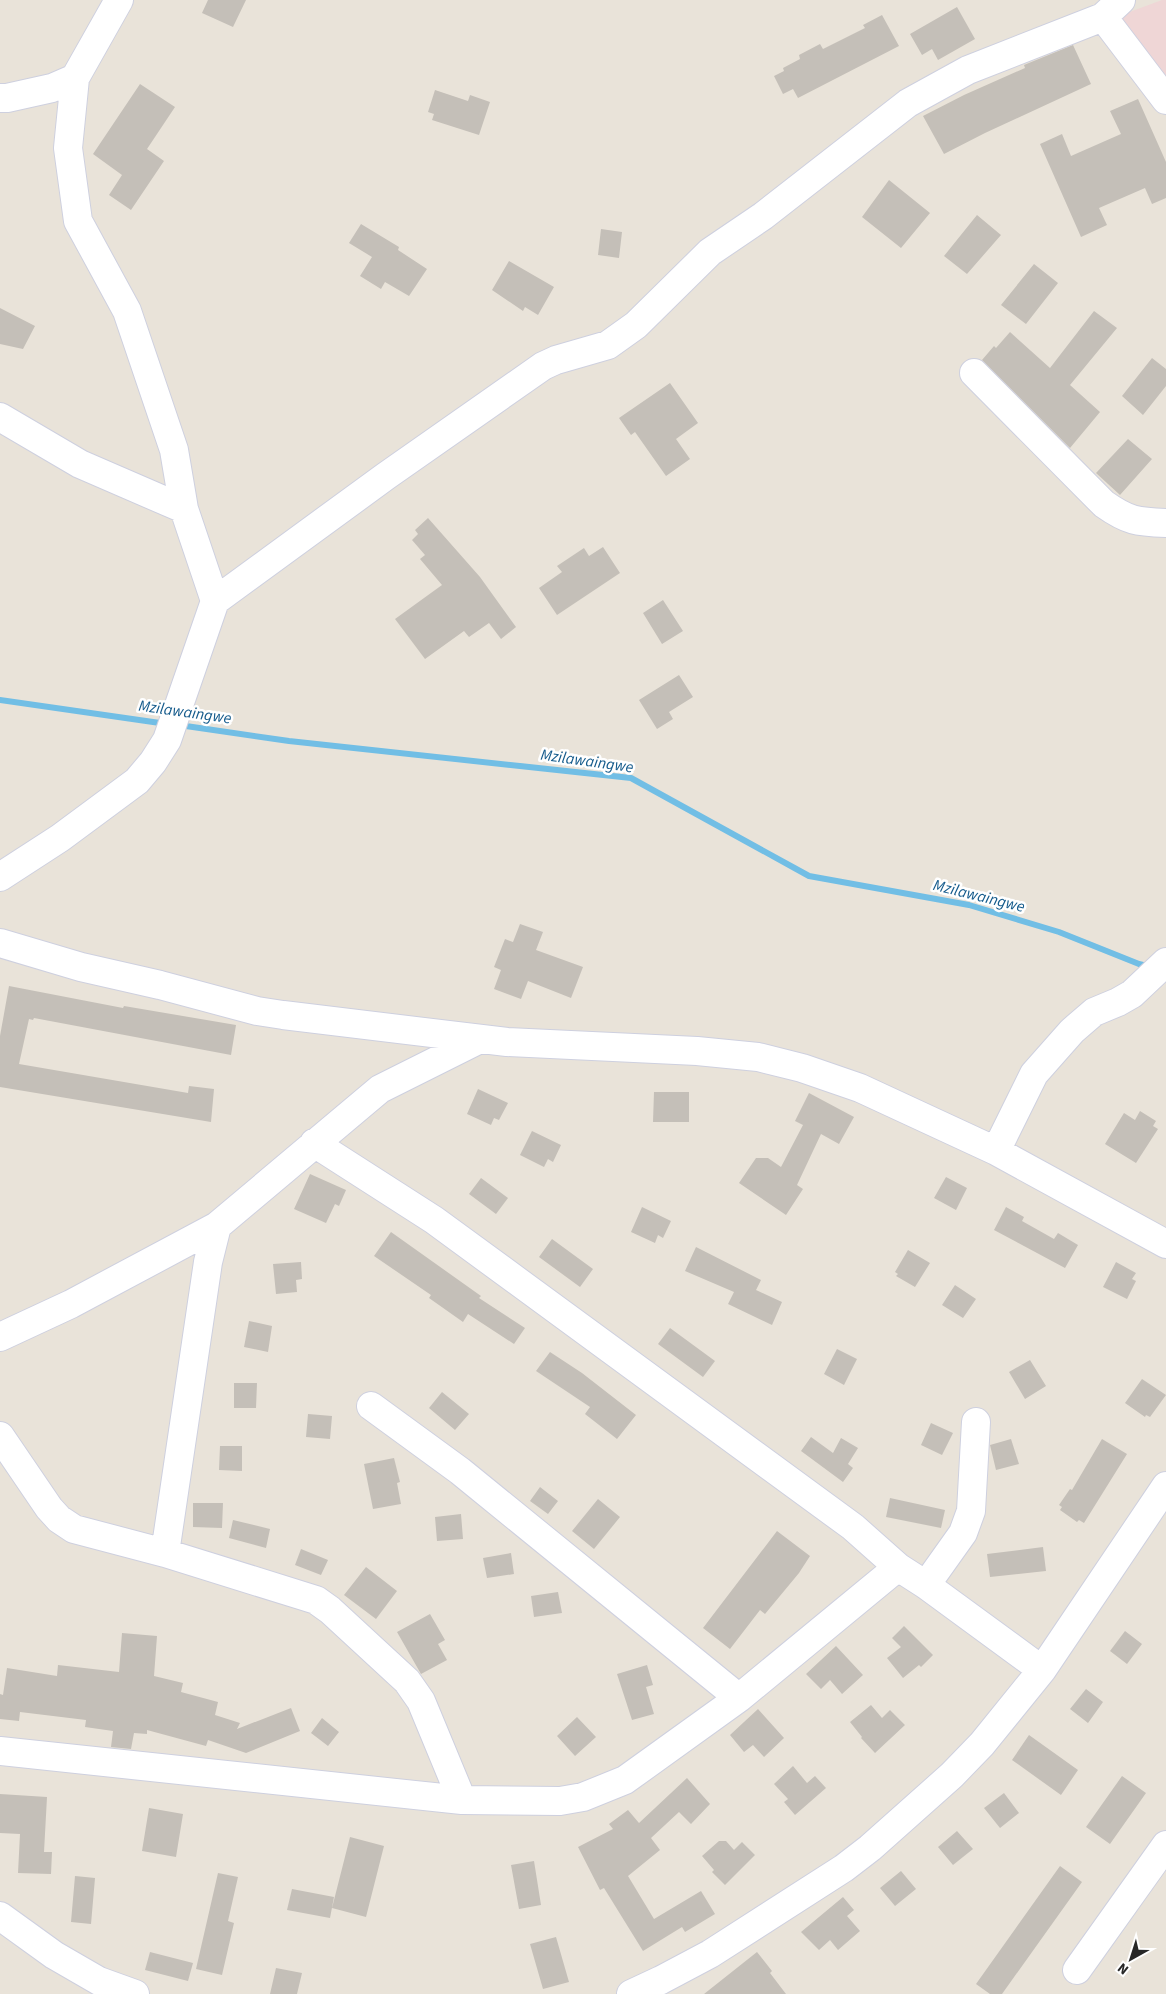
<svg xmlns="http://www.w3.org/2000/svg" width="1166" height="1994" font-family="'Source Sans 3',sans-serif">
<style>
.medical{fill:#efd6d6}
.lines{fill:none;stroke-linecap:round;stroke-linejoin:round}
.stream{stroke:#71bee5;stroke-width:6}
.building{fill:#c4bfb8}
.minor-casing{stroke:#ced0df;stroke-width:30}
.minor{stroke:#fff;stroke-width:28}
.labels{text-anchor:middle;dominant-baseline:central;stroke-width:5;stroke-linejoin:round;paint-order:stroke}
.water-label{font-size:16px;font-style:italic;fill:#155b8c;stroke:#fff}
</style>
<rect width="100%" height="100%" fill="#e9e3d9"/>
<path class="medical" d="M 1162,0 L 1166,0 L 1166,91 L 1116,17 Z"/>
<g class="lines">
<path class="stream" d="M 0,700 L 167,724
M 179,725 L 289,741 L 631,778 L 809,876 L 969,905 L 1059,932 L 1139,964 L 1151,967"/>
</g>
<path class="building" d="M 208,0 L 246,0 L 233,27 L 202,13 Z
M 957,7 L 975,39 L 938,60 L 932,49 L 922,55 L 910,34 Z
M 882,15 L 899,46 L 798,98 L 793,89 L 783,94 L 774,76 L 784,71 L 783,68 L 800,59 L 799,55 L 820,44 L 823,49 L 865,28 L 863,25 Z
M 1073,45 L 1091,84 L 985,133 L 944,154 L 923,116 L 964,95 L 1025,68 L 1024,65 Z
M 140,84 L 175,107 L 147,149 L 164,161 L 131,210 L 109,195 L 122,175 L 93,154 Z
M 435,90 L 468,101 L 470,95 L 490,102 L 479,135 L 432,120 L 434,114 L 428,112 Z
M 1138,99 L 1166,162 L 1166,198 L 1152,204 L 1145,188 L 1099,208 L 1107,225 L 1081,237 L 1040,144 L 1062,134 L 1071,156 L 1121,134 L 1110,111 Z
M 889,180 L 930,213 L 901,248 L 862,217 Z
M 977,215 L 1001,235 L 967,274 L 944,256 Z
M 361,224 L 399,247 L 398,250 L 427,269 L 409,296 L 385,282 L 381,289 L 360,276 L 372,257 L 349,243 Z
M 601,229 L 622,232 L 619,258 L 598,255 Z
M 509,261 L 554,287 L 538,315 L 525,307 L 523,311 L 492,290 Z
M 1034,264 L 1058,283 L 1026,324 L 1001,305 Z
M 0,308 L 35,326 L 23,349 L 0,344 Z
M 1094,311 L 1117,328 L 1070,385 L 1100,412 L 1070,448 L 982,360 L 994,346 L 996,348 L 1010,332 L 1050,368 Z
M 1152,358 L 1166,369 L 1166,386 L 1143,415 L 1122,396 Z
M 670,383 L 698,423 L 676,439 L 690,459 L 666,476 L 635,432 L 631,435 L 619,418 Z
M 1128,439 L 1152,459 L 1120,495 L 1096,473 Z
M 428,518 L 480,577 L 516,627 L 501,639 L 489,623 L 469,637 L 464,631 L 425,659 L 395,619 L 442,585 L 420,559 L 425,555 L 412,540 L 418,534 L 415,530 Z
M 603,547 L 620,573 L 557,615 L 539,588 L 562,572 L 557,566 L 584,548 L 589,556 Z
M 663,600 L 683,631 L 662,644 L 643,613 Z
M 679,675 L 693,697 L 669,712 L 673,719 L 657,729 L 639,700 Z
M 520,924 L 543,932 L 536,950 L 583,967 L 571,998 L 528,981 L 521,999 L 494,989 L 501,970 L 494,967 L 505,939 L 513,942 Z
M 9,986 L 123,1008 L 124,1006 L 236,1025 L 231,1055 L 34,1018 L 33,1020 L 29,1019 L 19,1064 L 188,1093 L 189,1086 L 214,1089 L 211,1122 L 0,1087 L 0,1036 Z
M 478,1089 L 508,1103 L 499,1120 L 494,1118 L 491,1125 L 467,1114 Z
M 654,1092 L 689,1092 L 689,1122 L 653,1122 Z
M 809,1093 L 854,1117 L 839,1144 L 821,1134 L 797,1185 L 803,1189 L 786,1215 L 739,1183 L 756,1158 L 768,1158 L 781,1167 L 803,1125 L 795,1121 Z
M 1140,1111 L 1156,1121 L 1153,1126 L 1158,1129 L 1136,1163 L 1105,1144 L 1124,1113 L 1135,1120 Z
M 532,1131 L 561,1145 L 553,1162 L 548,1159 L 544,1167 L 520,1155 Z
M 310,1174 L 346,1190 L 339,1206 L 335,1204 L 326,1223 L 294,1209 Z
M 946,1177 L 967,1188 L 956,1210 L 934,1198 Z
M 481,1178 L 508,1198 L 496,1214 L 469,1194 Z
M 642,1207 L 671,1221 L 663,1238 L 658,1235 L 655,1243 L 631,1232 Z
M 1006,1207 L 1024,1217 L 1022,1221 L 1054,1239 L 1058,1233 L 1078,1245 L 1065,1268 L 994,1230 Z
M 391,1232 L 481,1296 L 479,1298 L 525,1328 L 514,1344 L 468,1314 L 463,1322 L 429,1298 L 431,1295 L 374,1256 Z
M 552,1239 L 593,1269 L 580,1287 L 539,1257 Z
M 696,1247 L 761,1280 L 756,1290 L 782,1302 L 772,1325 L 728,1304 L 734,1292 L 685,1271 Z
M 908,1250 L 930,1263 L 915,1287 L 896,1276 L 898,1274 L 895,1272 Z
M 301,1262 L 302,1279 L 296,1280 L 297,1292 L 276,1294 L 273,1264 Z
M 1116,1262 L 1136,1273 L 1132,1279 L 1136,1281 L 1127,1299 L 1103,1287 Z
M 955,1285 L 976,1299 L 963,1318 L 942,1305 Z
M 249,1321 L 272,1326 L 268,1352 L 244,1347 Z
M 670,1328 L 715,1361 L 703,1377 L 658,1344 Z
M 837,1349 L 857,1359 L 844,1385 L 824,1374 Z
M 550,1352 L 582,1373 L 636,1415 L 617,1439 L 585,1414 L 590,1407 L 536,1371 Z
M 1030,1360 L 1046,1386 L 1025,1399 L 1009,1372 Z
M 1142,1379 L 1166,1395 L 1150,1417 L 1146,1415 L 1145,1417 L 1125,1403 Z
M 234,1383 L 257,1383 L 256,1408 L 234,1408 Z
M 442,1392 L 469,1414 L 455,1430 L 429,1408 Z
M 308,1414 L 332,1416 L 330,1439 L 306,1437 Z
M 931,1423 L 953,1433 L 942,1455 L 921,1445 Z
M 811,1437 L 833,1453 L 841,1438 L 858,1448 L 848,1464 L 853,1468 L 843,1482 L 801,1451 Z
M 1011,1439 L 1019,1464 L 996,1470 L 990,1445 Z
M 1102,1439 L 1127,1454 L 1084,1523 L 1079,1520 L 1077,1522 L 1060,1510 L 1062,1507 L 1059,1505 L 1070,1489 L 1072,1490 Z
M 220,1446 L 242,1446 L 242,1471 L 219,1470 Z
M 394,1458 L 400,1482 L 397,1483 L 401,1504 L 373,1509 L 364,1464 Z
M 540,1487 L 558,1501 L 548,1514 L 530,1501 Z
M 890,1498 L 945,1510 L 941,1528 L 886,1517 Z
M 598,1499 L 620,1517 L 594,1549 L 572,1531 Z
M 193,1503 L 223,1503 L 222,1528 L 193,1527 Z
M 461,1514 L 463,1539 L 437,1541 L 435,1517 Z
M 233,1520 L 270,1529 L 266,1548 L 229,1538 Z
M 777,1531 L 810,1556 L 799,1573 L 765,1614 L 760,1610 L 730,1649 L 703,1628 Z
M 1043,1547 L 1046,1571 L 990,1577 L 987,1554 Z
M 301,1549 L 328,1560 L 321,1575 L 295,1565 Z
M 511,1553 L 514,1574 L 487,1578 L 483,1558 Z
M 366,1567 L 397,1591 L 376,1619 L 344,1595 Z
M 558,1592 L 562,1613 L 534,1617 L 531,1596 Z
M 430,1614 L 445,1640 L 438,1644 L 447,1660 L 421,1674 L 397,1632 Z
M 904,1626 L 933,1655 L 921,1667 L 919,1665 L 903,1678 L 887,1658 L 901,1647 L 892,1638 Z
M 1125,1631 L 1142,1644 L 1127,1664 L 1110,1651 Z
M 122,1633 L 157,1636 L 154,1676 L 183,1683 L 181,1692 L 218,1702 L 215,1715 L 240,1723 L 237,1729 L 291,1708 L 300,1731 L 246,1753 L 208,1740 L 206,1746 L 147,1730 L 147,1734 L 134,1733 L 131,1749 L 111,1747 L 113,1731 L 85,1727 L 86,1720 L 20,1712 L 19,1721 L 0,1719 L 0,1694 L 3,1695 L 7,1668 L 57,1676 L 58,1665 L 119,1672 Z
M 836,1646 L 863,1675 L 842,1694 L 830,1680 L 821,1689 L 806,1674 Z
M 647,1665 L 653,1685 L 646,1687 L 654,1714 L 632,1720 L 617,1674 Z
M 1086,1689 L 1103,1702 L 1088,1723 L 1070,1709 Z
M 871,1705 L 882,1718 L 890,1710 L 905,1725 L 875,1753 L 861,1738 L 862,1737 L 850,1722 Z
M 758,1709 L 784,1738 L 764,1757 L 753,1745 L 744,1752 L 730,1735 Z
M 577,1717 L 596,1737 L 575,1756 L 557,1736 Z
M 322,1718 L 339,1732 L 328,1746 L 311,1733 Z
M 1029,1735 L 1078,1770 L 1061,1795 L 1012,1760 Z
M 793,1766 L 807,1783 L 815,1776 L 826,1788 L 795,1815 L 784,1802 L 788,1799 L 774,1784 Z
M 1122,1776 L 1146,1793 L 1110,1844 L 1086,1827 Z
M 687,1778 L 710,1804 L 691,1824 L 679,1812 L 651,1838 L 660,1850 L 628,1876 L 654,1919 L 701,1891 L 715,1914 L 685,1932 L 682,1927 L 643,1951 L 604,1888 L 600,1890 L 578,1847 L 613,1829 L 609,1824 L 628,1810 L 639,1823 Z
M 1004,1793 L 1019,1813 L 1000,1828 L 984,1808 Z
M 0,1794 L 47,1797 L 44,1852 L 52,1852 L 51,1874 L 18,1873 L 20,1834 L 0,1833 Z
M 149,1808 L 183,1814 L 176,1857 L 142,1851 Z
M 957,1831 L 973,1849 L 953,1865 L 938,1847 Z
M 350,1837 L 384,1846 L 366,1917 L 332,1908 Z
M 719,1841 L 726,1841 L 734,1850 L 742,1842 L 755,1855 L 725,1885 L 712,1872 L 714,1870 L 702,1856 Z
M 534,1861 L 541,1905 L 519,1909 L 511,1865 Z
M 1060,1866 L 1082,1882 L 1002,1994 L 990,1994 L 976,1984 Z
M 901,1871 L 916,1889 L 895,1906 L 880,1888 Z
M 218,1873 L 238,1877 L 228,1921 L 234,1923 L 222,1975 L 196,1969 Z
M 75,1876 L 95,1878 L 91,1924 L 71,1922 Z
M 292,1889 L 334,1897 L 330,1918 L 287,1910 Z
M 843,1897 L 854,1910 L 847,1916 L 860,1931 L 838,1950 L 830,1940 L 819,1950 L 801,1932 Z
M 556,1937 L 569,1982 L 543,1989 L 530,1944 Z
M 150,1952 L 193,1963 L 188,1981 L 145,1970 Z
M 757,1952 L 772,1971 L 770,1973 L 786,1994 L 704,1994 Z
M 276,1968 L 302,1973 L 297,1994 L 270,1994 Z"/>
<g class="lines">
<g class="minor-casing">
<path id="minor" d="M 1103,17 L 1166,100
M 75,78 L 68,148 L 78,221 L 127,311 L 174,450 L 184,509 L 215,601
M 0,98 L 7,98 L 52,88 L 75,78 L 119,0
M 974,373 L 1104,504 C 1128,521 1137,522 1166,523
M 0,417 L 80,464 L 184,509
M 0,877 L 60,838 L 137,781 L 153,762 L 167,740 L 215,601 L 386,476 L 543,366 L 556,360 L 608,345 L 636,325 L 710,252 L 763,216 L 908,103 L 968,70 L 1103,17 L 1121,0
M 0,943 L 81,967 L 160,985 L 257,1011 L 283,1015 L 507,1042 L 697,1051 L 758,1057 L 802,1068 L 860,1088 L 996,1151 L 1166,1244
M 314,1143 L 434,1220 L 853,1527 L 898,1567
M 996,1151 L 1034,1074 L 1072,1031 L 1094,1012 L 1118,1002 L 1132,994 L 1166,962
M 0,1337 L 71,1304 L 217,1226 L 380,1089 L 480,1039
M 371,1406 L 460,1471 L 739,1698
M 0,1436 L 49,1508 L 59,1519 L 74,1529 L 165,1553 L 300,1595 L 316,1600 L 330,1610 L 407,1681 L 421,1701 L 462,1800
M 165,1553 L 208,1262 L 217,1226
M 926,1585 L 963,1533 L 971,1511 L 976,1422
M 0,1751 L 462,1800 L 560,1801 L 583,1797 L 625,1780 L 739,1698 L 898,1567 L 926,1585 L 1042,1670 L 1166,1486
M 0,1916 L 54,1955 L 99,1981 L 135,1994
M 1077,1970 L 1166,1845
M 631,1994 L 661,1980 L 710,1954 L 844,1868 L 870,1848 L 952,1775 L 982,1744 L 1042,1670"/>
</g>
<use href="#minor" class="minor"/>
</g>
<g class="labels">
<g class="water-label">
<text transform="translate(185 712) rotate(8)">Mzilawaingwe</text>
<text transform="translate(587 761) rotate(8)">Mzilawaingwe</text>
<text transform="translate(979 896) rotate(14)">Mzilawaingwe</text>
</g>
</g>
<g transform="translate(1131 1959) rotate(219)" stroke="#ffffff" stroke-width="4" paint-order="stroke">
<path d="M0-4L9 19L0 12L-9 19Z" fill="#272727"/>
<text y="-8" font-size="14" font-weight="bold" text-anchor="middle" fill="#272727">N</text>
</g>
</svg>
